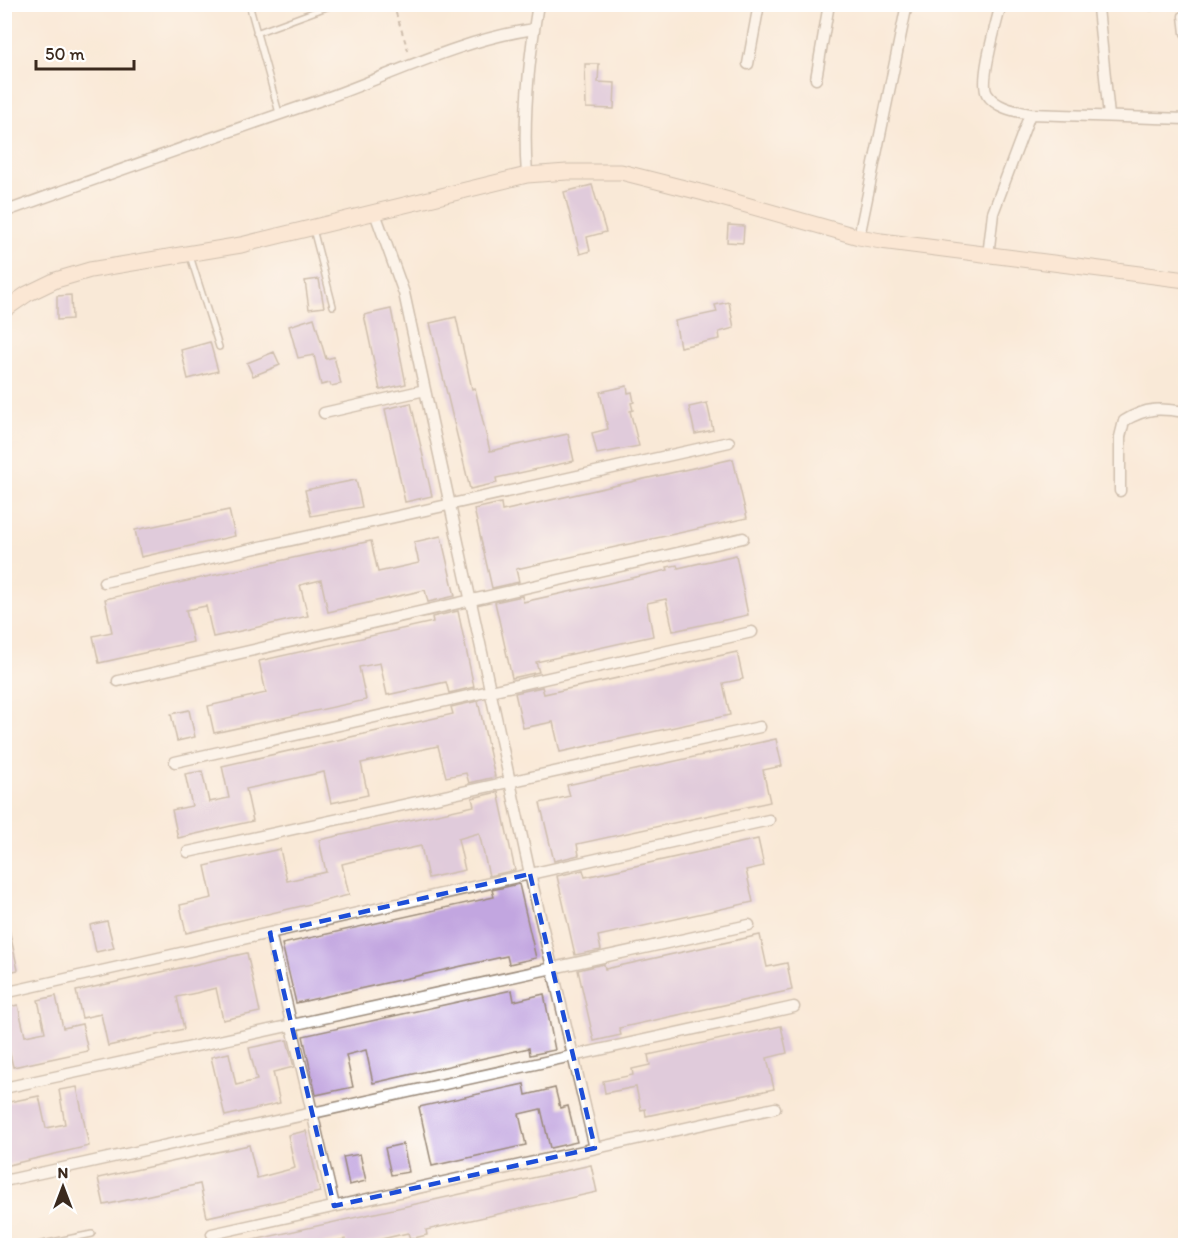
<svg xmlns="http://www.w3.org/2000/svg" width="1190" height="1250" font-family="Itim,sans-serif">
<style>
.building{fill:#c2a6e0}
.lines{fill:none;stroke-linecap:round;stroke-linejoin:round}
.lane-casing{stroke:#9a8a7a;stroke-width:8}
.street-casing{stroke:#9a8a7a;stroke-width:13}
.secondary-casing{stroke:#9a8a7a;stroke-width:17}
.path{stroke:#9a8a7a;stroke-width:2;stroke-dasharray:4.5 4.5;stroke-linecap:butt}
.lane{stroke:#fff;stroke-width:5}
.street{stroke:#fff;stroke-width:10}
.secondary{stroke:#fde4d0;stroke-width:15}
.marked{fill:none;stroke:#1d4ed8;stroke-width:4.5;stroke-dasharray:12 8;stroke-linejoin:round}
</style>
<rect width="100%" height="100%" fill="#fff"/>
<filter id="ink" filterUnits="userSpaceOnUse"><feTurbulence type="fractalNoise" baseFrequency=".0167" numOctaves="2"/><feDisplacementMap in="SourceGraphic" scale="12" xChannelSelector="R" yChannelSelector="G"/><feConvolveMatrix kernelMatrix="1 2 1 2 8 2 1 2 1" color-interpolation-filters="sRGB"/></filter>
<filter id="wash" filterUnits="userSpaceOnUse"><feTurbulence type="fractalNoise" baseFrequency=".008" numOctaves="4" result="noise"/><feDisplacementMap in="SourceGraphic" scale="24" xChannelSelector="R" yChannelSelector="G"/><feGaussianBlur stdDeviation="1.35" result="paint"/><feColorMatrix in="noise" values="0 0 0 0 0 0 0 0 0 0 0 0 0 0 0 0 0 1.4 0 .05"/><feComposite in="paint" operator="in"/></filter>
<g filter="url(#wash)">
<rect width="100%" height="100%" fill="#f9e9d7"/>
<g id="blocks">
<path class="building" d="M 585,64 L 599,64 L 598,82 L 615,83 L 614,109 L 586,108 Z
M 592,185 L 606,232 L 587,237 L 590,251 L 580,254 L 564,192 Z
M 728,225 L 744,226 L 743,243 L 727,242 Z
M 319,279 L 324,307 L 309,309 L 305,281 Z
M 71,295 L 72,319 L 57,320 L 57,296 Z
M 729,302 L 734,328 L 719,332 L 720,339 L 680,347 L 675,321 L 717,312 L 715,305 Z
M 391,309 L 406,384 L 380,390 L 364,315 Z
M 456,317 L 472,389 L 475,388 L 490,451 L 568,434 L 574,461 L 496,478 L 497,483 L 470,489 L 430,323 Z
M 314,318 L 326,359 L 334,357 L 341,384 L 331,386 L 330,383 L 321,385 L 314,355 L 298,358 L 289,326 Z
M 210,342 L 218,371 L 188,379 L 181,350 Z
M 274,352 L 280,365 L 253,376 L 247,363 Z
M 627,386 L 628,393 L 632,392 L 634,402 L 631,403 L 633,410 L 630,411 L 639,446 L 597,454 L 592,433 L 608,429 L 600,392 Z
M 411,403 L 432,496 L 405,502 L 385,409 Z
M 707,403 L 713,430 L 695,434 L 689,407 Z
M 733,459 L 747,518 L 516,569 L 519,582 L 492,588 L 474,509 L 501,503 L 502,511 Z
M 356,480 L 362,507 L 311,516 L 305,490 Z
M 229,510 L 235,536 L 141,557 L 135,530 Z
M 441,536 L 455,596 L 428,602 L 425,590 L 328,612 L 321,580 L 300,585 L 308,616 L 213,637 L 206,606 L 186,610 L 193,642 L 99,663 L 93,636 L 112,632 L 105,599 L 371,541 L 378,572 L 419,563 L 414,542 Z
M 736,555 L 748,615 L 673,631 L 666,599 L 647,603 L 653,636 L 536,662 L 539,672 L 512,678 L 495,602 L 522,596 L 523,602 L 668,570 L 667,567 L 677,565 L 678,568 Z
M 458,611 L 474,687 L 449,693 L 446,682 L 387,695 L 380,663 L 359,667 L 366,700 L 214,733 L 208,706 L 266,693 L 259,661 L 433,622 L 432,617 Z
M 737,652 L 743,679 L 723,683 L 730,715 L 560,752 L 553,722 L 523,728 L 515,693 L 542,687 L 544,694 Z
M 478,701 L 495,777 L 469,783 L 466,773 L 446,777 L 438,746 L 361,763 L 368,795 L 331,803 L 324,772 L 246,789 L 253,821 L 178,838 L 172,810 L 192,806 L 185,774 L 202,771 L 209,802 L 229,798 L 222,766 L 453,714 L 451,707 Z
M 189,710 L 195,737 L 177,741 L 171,714 Z
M 776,739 L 782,766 L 763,770 L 770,802 L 577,844 L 579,855 L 554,861 L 540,803 L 570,796 L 567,785 Z
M 498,792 L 515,870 L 489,876 L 479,833 L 458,839 L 465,870 L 428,878 L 421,846 L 362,859 L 342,864 L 349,895 L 186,933 L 180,905 L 212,898 L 205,866 L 280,849 L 287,881 L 326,872 L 319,840 L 474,806 L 472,798 Z
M 758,839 L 764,866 L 746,870 L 753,902 L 598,936 L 601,950 L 575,955 L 557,876 L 583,870 L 585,877 Z
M 519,884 L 536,958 L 509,964 L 507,956 L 296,1003 L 282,944 L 494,897 L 492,890 Z
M 107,921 L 114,948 L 96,952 L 90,925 Z
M 4,929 L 9,929 L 18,970 L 4,973 Z
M 760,935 L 767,967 L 787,963 L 792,990 L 619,1028 L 621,1035 L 594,1041 L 578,970 L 604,964 L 605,969 Z
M 247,953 L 260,1012 L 223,1020 L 216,988 L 196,993 L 177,997 L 184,1029 L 108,1046 L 101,1014 L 82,1018 L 76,991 Z
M 512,990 L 514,1001 L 544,994 L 555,1050 L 530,1055 L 529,1048 L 373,1083 L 366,1050 L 346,1055 L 353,1087 L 316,1095 L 303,1036 Z
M 56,996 L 63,1028 L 82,1024 L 88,1051 L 13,1067 L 6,1036 L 4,1036 L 4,1008 L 18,1005 L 25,1036 L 45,1032 L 38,1000 Z
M 781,1026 L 787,1053 L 767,1058 L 774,1089 L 646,1116 L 645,1109 L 641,1110 L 636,1087 L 605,1093 L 603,1081 L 633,1075 L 632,1069 L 650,1065 L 648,1055 Z
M 287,1040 L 294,1067 L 273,1072 L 280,1103 L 225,1116 L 211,1057 L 229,1053 L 236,1085 L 257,1080 L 249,1048 Z
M 524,1084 L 526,1095 L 555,1088 L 560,1108 L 568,1106 L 577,1142 L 550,1148 L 541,1109 L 519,1114 L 526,1145 L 432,1166 L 419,1107 Z
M 77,1087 L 89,1146 L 4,1166 L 4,1137 L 9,1136 L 4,1116 L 4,1103 L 39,1096 L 46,1128 L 65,1124 L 59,1090 Z
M 306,1131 L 320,1192 L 207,1217 L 200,1184 L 104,1205 L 98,1178 L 249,1145 L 257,1178 L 295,1168 L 288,1135 Z
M 403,1144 L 409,1172 L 391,1175 L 385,1148 Z
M 360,1154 L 366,1181 L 349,1185 L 343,1157 Z
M 591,1165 L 597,1192 L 426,1230 L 427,1235 L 410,1239 L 408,1233 L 356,1245 L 347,1245 L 345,1239 L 317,1245 L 249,1245 L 249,1241 Z"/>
</g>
</g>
<g filter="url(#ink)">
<use href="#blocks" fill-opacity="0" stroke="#9a8a7a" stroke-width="1.5"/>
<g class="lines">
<g class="lane-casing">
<path id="lane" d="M 249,4 L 279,113
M 256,33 L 335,4
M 313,229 L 333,306
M 190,256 L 219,347
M 33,1246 L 92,1234"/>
</g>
<g class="street-casing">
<path id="street" d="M 1151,4 L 1151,5
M 1098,8 L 1109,116
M 1184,16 L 1186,33
M 748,64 L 759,4
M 816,79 L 829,4
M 1030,114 L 1186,119
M 527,175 C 523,122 529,58 538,4
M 4,212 C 109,174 213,137 318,101 C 390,76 459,40 534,29
M 375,213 L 404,293 L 530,874 L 595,1148
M 859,237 L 907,4
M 988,256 L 993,213 L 1030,114 C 1015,111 996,108 987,94 C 979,81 997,21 1001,4
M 324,413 L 425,390
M 1120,491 L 1120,437 L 1124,421 C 1147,407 1160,408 1186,412
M 104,582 L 729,442
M 118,681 L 743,538
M 175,762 L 752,632
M 188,852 L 760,727
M 270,933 L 334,1206
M 4,993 L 769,820
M 4,1088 L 749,925
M 4,1181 L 794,1007
M 212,1234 L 775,1108"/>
</g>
<g class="secondary-casing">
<path id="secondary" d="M 4,310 L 27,294 L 56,280 L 90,270 L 241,245 L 527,175 L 567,172 L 621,172 L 704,193 L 859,237 L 881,241 L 1186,280"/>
</g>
<path class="path" d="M 393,4 L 409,53"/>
<use href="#lane" class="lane"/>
<use href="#street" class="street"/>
<use href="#secondary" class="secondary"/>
</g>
</g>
<path d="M0 0H1190V1250H0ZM 530,874 L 595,1148 L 334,1206 L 270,933 Z" fill="#f9e9d7" fill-opacity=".55" fill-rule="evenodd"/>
<path class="marked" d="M 530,874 L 595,1148 L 334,1206 L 270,933 Z"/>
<rect width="1190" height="1250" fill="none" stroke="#fff" stroke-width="24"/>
<g transform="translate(63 1187)" stroke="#ffffff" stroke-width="4.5" paint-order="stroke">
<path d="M0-4.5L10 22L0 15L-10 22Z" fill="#3b2a1e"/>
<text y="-9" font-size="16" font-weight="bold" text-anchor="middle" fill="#3b2a1e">N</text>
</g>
<path d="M36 60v9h98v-9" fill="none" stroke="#3b2a1e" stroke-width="3"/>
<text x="45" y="60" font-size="18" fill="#3b2a1e" stroke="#ffffff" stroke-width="4.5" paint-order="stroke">50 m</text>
</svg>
